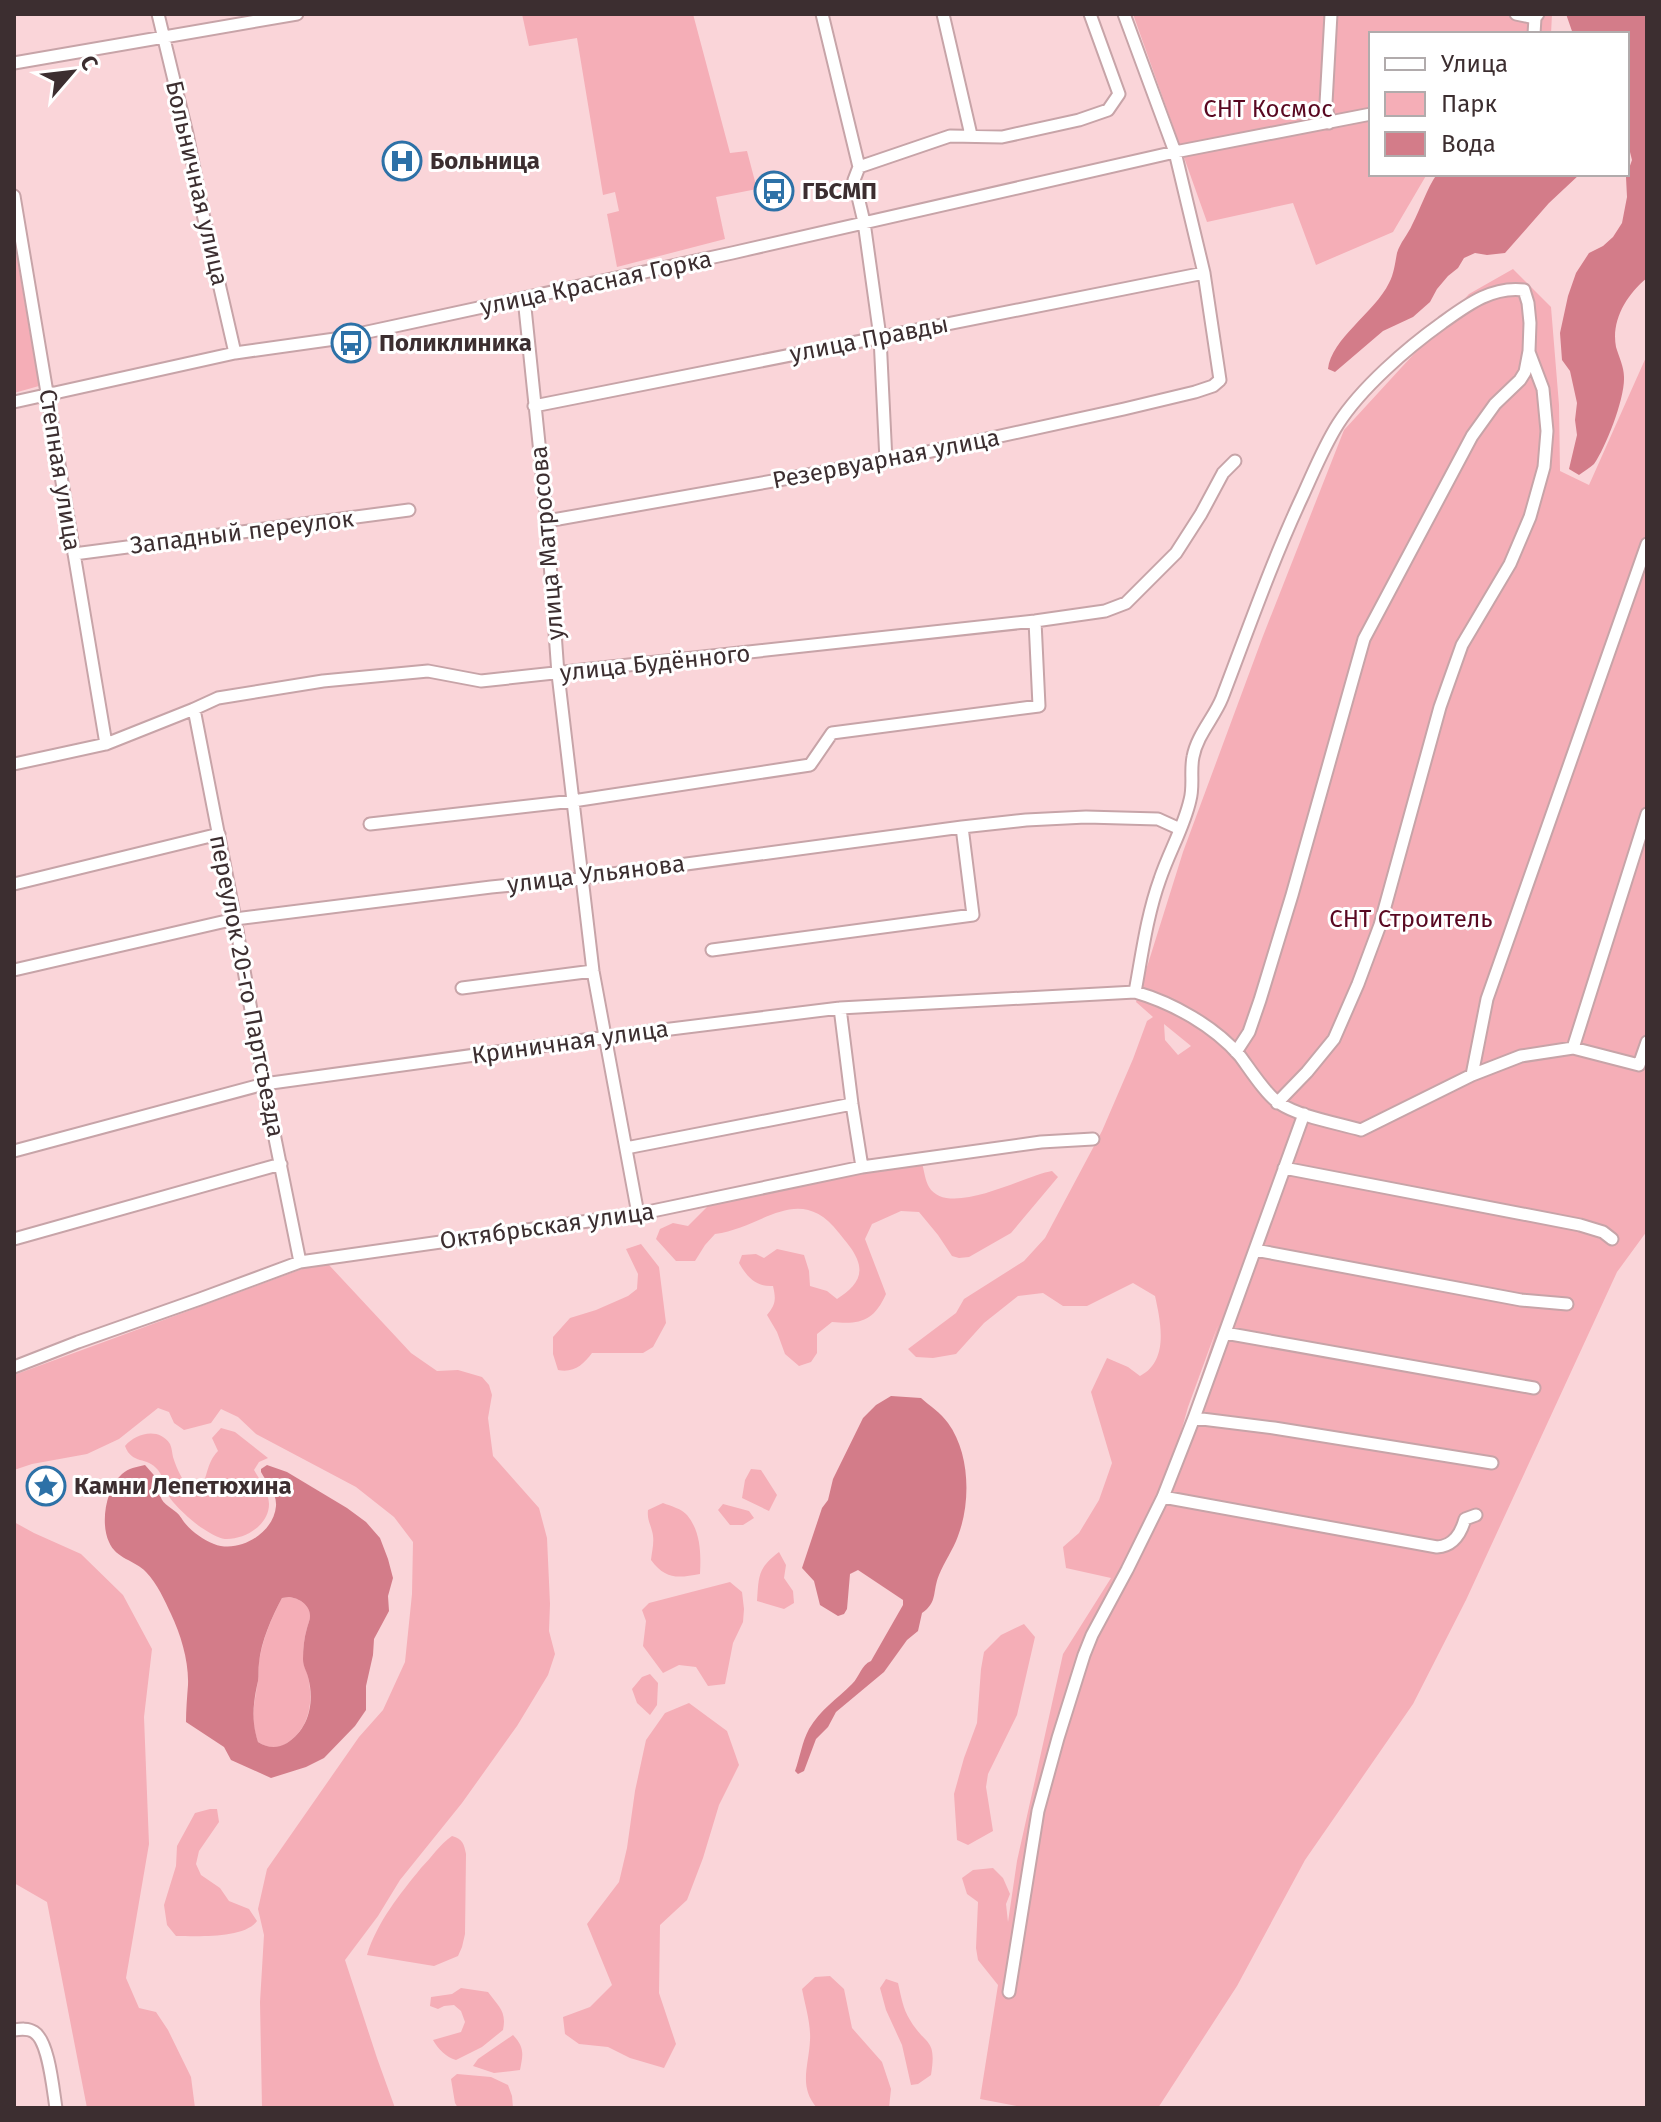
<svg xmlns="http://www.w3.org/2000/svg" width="1661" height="2122" font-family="'Fira Sans',sans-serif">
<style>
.green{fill:#f5aeb7;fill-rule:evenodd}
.water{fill:#d37c89;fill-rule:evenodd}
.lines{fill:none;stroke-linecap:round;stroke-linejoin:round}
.street-casing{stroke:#c7a4a8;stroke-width:15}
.street{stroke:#fff;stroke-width:11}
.labels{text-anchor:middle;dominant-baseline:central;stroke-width:6;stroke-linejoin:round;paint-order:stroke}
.park-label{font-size:24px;fill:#590821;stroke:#fff}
.poi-label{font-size:24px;font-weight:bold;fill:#3c2e30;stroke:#fff;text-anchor:start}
.street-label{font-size:24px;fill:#3c2e30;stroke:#fff}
</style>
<rect width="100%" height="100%" fill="#fad5d9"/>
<path class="green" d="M 522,14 L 693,14 L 730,153 L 747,151 L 757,189 L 716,197 L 725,239 L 617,267 L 607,214 L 619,211 L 615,192 L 603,195 L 577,38 L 529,46 Z
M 1133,14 L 1552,14 L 1551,34 L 1371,34 L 1371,174 L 1427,174 L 1393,232 L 1316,265 L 1293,203 L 1207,222 Z
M 14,239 L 39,386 L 14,393 Z
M 1513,269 L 1551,307 L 1559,405 L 1560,471 L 1589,485 L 1647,355 L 1647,1231 L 1617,1272 L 1466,1600 L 1413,1704 L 1305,1860 L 1237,1986 L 1158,2108 L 1027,2108 L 980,2099 L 998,1985 L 978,1960 L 976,1948 L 978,1902 L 967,1894 L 962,1878 L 973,1870 L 993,1868 L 1003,1878 L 1010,1894 L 1006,1904 L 1008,1922 L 1017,1861 L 1063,1654 L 1111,1578 L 1066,1568 L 1063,1547 L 1079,1533 L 1099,1500 L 1112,1463 L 1091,1392 L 1107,1358 L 1128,1367 L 1140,1376 C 1169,1361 1161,1323 1155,1296 L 1133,1283 L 1087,1306 L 1063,1306 L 1043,1293 L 1018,1296 L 984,1323 L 956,1354 L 933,1358 L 916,1357 L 908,1349 L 956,1313 L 964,1299 L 1024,1261 L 1045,1238 L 1102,1131 L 1133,1059 L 1147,1021 L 1153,1017 L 1136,1002 L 1183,852 L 1263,636 L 1344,430 L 1469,294 ZM 1164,1024 L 1191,1046 L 1178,1055 L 1165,1040 ZM 1218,1325 L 1177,1450 L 1176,1450 L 1188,1407 Z
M 922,1163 C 924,1170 925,1180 929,1187 C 948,1219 1026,1175 1052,1171 L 1058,1177 L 1011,1233 L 969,1257 L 959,1258 L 952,1256 L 938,1235 L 919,1212 L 901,1211 L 872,1224 L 865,1239 L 886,1294 C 874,1321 860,1325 832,1322 L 817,1334 L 817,1353 L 811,1362 L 799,1366 L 785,1354 L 777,1332 L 767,1315 C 776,1304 776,1299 773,1286 C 756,1287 747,1277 739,1263 L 742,1255 L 756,1254 L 764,1258 L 777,1249 L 804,1255 L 809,1271 L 810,1286 L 827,1291 L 837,1299 C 852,1289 865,1278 857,1259 C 853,1249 846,1242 839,1233 C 799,1181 763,1228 715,1234 L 705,1245 L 695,1261 L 676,1261 L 656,1239 L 660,1229 L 673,1223 L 688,1226 L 721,1193 Z
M 641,1244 L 659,1267 L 666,1323 L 653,1347 L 643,1353 L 592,1353 C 583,1365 574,1373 558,1370 L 553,1354 L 553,1337 L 570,1318 L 596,1310 L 628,1296 L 637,1289 L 638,1274 L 626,1249 Z
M 313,1265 L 329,1265 L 411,1353 L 437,1371 L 458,1370 L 482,1377 L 489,1385 L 492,1395 L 488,1418 L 493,1456 L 539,1508 L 547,1538 L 550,1604 L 549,1631 L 555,1654 L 548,1675 L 517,1726 L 462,1803 L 400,1880 L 378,1916 L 345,1960 L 377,2058 L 395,2108 L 262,2108 L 260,2002 L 264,1935 L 258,1909 L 267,1869 L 359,1737 L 383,1710 L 405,1662 L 412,1594 L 413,1542 L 394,1517 L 356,1487 L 256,1434 L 238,1417 L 221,1409 L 211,1423 L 184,1430 L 174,1423 L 169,1412 L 158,1408 L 119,1439 L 87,1454 L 32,1464 L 14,1470 L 14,1375 Z
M 221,1428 L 235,1432 L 268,1458 L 259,1462 L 254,1470 C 260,1480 269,1493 269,1504 C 269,1525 245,1540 225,1539 C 218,1538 208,1532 202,1528 C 194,1523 176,1507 170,1498 C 165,1490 165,1479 158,1470 C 147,1456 132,1465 125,1446 C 136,1433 159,1427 170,1444 C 172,1448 172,1453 173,1457 C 177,1470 183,1481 191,1492 L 199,1492 C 208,1478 206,1463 218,1451 L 212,1438 Z
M 751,1469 L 761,1470 L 777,1495 L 769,1511 L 742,1498 L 745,1480 Z
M 663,1503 C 671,1506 682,1509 687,1515 C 701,1532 701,1554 700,1574 C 678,1578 666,1580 651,1560 C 652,1550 655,1541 652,1531 C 650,1523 647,1519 648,1510 Z
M 723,1504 L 749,1511 L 754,1518 L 743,1525 L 730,1525 L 718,1510 Z
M 14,1522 L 34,1533 L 81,1554 L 123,1595 L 152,1649 L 144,1717 L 149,1844 L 126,1978 L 139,2008 L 156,2012 L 168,2030 L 191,2077 L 195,2108 L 87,2108 L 47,1902 L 14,1883 Z
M 779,1552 L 786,1565 L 784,1578 L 793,1591 L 794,1603 L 784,1609 L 757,1601 C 759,1576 757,1569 779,1552 Z
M 730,1582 L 742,1592 L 744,1609 L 743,1622 L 733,1643 L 725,1684 L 708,1686 L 696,1667 L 679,1665 L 663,1673 L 643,1646 L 646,1621 L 642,1610 L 649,1603 Z
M 289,1597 C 299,1598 310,1605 310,1616 C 310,1620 308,1624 307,1628 C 304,1638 303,1649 303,1659 C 303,1667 307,1670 308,1677 C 314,1702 309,1729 287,1743 C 277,1750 268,1748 258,1742 C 250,1718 254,1705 258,1681 C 259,1675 258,1669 259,1662 C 262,1640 272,1617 282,1598 Z
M 1024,1624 L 1035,1637 L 1017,1715 L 988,1774 L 986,1787 L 993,1831 L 968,1845 L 957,1840 L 954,1794 L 964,1758 L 977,1723 L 981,1669 L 984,1652 L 1001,1635 Z
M 650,1674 L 658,1683 L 657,1705 L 650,1715 L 637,1703 L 632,1689 L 642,1677 Z
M 689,1703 L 727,1731 L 739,1765 L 719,1805 L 703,1858 L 687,1900 L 660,1925 L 659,1993 L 676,2044 L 664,2068 L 630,2058 L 608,2047 L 579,2044 L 565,2034 L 563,2017 L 590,2007 L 612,1985 L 587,1924 L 619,1882 L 627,1848 L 635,1791 L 646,1740 L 665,1713 Z
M 210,1809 L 217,1809 L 219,1822 L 199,1851 L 196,1864 L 201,1875 L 220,1888 L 229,1901 L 249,1909 L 257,1921 C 244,1939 197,1936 176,1936 L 167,1925 L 164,1905 L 176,1866 L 177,1846 L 195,1813 Z
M 452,1836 C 463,1839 464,1844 466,1854 L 465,1934 L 462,1947 L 458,1956 L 434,1966 L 367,1955 C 377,1922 400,1894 421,1868 C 432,1857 439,1845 452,1836 Z
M 830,1976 L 844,1989 L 852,2028 L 882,2062 L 891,2089 L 889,2108 L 817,2108 C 798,2086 809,2066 810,2040 C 811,2024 805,2005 802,1989 L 815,1977 Z
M 886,1979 L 898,1983 C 901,1996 903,2009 910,2020 C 926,2047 937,2037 931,2075 L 918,2084 L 911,2085 L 902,2045 L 886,2010 L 880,1988 Z
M 461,1988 L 488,1992 C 498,2006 507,2011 503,2030 L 482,2047 L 456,2060 C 446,2057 438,2049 433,2040 L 461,2032 L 465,2022 L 461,2011 L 454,2005 L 444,2006 L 438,2009 L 430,2006 L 431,1997 L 452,1994 Z
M 513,2035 C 525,2048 523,2054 520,2070 L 494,2073 L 473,2066 L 478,2059 Z
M 457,2074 L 491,2077 L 508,2085 L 512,2096 L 513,2108 L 458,2108 L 455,2103 L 451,2079 Z"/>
<path class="water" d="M 1566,14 L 1647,14 L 1647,278 C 1626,295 1611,321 1616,347 C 1619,357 1624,367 1624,377 C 1625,398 1606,447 1594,464 C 1590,468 1584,471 1579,475 L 1569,469 L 1577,435 L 1575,420 L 1577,403 L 1570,371 L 1562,360 L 1560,333 L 1568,296 L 1576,273 L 1589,253 L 1603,246 L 1613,237 L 1622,223 L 1627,197 L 1626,177 L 1632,160 L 1630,152 L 1627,151 L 1627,34 L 1573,34 Z
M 1437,174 L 1580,174 L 1549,203 L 1505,253 L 1487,255 L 1475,253 L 1464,258 L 1458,268 L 1448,276 L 1437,289 L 1430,302 L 1413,317 L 1383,331 L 1335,372 L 1328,369 C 1331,339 1375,312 1389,283 C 1394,274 1395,263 1397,253 C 1400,243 1408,234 1412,225 C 1421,208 1426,190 1437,174 Z
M 891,1396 L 921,1398 C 930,1406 941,1413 948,1423 C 970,1453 971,1502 958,1536 C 953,1550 944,1562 939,1575 C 932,1592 938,1602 922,1613 L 918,1631 L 907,1640 L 884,1672 L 836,1712 L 828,1727 L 816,1739 L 804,1771 L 798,1774 L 795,1771 C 800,1757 802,1742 809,1729 C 820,1710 837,1699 852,1684 C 860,1676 861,1665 871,1661 L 903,1605 L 903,1600 L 858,1570 L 850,1574 L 847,1609 L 844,1614 L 838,1616 L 820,1605 L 814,1581 L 802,1568 L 822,1508 L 828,1500 L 833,1479 L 863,1418 L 876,1405 Z
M 145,1465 L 160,1482 C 158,1501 163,1502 176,1512 C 179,1514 182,1519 184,1522 C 192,1532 202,1539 214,1544 C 239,1554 274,1533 276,1506 C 277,1493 267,1483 261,1472 L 261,1469 L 267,1465 L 287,1472 L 347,1508 L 366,1522 L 380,1538 L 388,1559 L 393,1578 L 388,1596 L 389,1611 L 374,1639 L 373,1655 L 366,1686 L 366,1710 L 355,1726 L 324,1758 L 306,1767 L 271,1778 L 231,1760 L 224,1747 L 186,1722 C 186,1710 187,1698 188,1685 C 189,1662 181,1635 171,1614 C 165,1601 157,1583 146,1572 C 135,1560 116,1559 109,1542 C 100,1523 106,1488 122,1474 C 129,1468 136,1467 145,1465 ZM 289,1597 C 299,1598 310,1605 310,1616 C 310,1620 308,1624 307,1628 C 304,1638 303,1649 303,1659 C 303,1667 306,1669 308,1677 C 315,1702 309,1729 287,1743 C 277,1749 268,1748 258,1742 C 251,1720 253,1703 258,1681 C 259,1675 258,1669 259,1663 C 261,1641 272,1617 282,1598 Z"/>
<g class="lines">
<g class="street-casing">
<path id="street" d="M 158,14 L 187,134 L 203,214 L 235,353
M 822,14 L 859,167 L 854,180 L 864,222 L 880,337 L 886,461
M 943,14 L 971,135
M 1516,14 L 1535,18
M 1534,34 L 1535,18 L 1538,14
M 14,63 L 297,14
M 1329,123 L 1326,103 L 1331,14
M 859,167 L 950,136 L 1002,137 L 1079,120 L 1108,110 L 1119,94 L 1090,14
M 14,196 L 106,744
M 524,298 L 547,521 L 558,674 L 593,971 L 638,1214
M 14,402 L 235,353 L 335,339 L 732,253 L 1175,152 L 1371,114
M 534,406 L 1204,273
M 547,521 L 886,461 L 1124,409 L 1195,392 L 1213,386 L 1220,380 L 1204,273 L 1175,152 L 1124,14
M 74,554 L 409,510
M 194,709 L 235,919 L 264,1084 L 300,1262
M 14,764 L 106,744 L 194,709 L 218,698 L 323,681 L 428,671 L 481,681 L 1035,621 L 1105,611 L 1126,603 L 1176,553 L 1201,514 L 1223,473 L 1235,461
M 370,824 L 573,801 L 810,765 L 832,733 L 1039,706 L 1035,621
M 14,884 L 219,834
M 712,950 L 973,915 L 962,827
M 14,970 L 235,919 L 491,887 L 582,878 L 962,827 L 1026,820 L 1086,817 L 1158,819 L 1180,829
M 462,988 L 593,971
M 1135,992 C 1142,954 1147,915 1160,879 C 1169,852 1184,827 1190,800 C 1194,786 1190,771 1193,757 C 1197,735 1214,718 1222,698 C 1248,630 1272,561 1303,495 C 1314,471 1324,446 1338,424 C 1361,388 1407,348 1442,323 C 1467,305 1492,286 1524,290 L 1528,303 L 1530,323 L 1529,351 L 1525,372 L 1520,380 L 1495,404 L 1472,436 L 1364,639 L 1292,895 L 1260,1000 L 1249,1032 L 1236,1052
M 840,1008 L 852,1104 L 862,1167
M 1573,1048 L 1647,814
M 1472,1075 L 1487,999 L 1647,544
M 1277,1103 L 1307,1072 L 1334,1039 L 1358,984 L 1380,925 L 1440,707 L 1462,645 L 1510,564 L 1530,517 L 1544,467 L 1547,431 L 1543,389 L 1529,352
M 626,1148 L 852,1104
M 14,1151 L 264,1084 L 606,1037 L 840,1008 L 1135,992 C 1173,1003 1214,1026 1240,1056 C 1249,1068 1267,1096 1279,1103 C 1300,1117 1337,1123 1361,1130 L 1472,1075 L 1521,1056 L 1573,1048 L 1639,1065 L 1647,1042
M 1284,1168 L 1580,1225 L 1603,1232 L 1612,1239
M 14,1239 L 281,1164
M 1255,1250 L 1521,1300 L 1567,1304
M 1225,1333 L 1534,1388
M 14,1367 L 78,1342 L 200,1299 L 300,1262 L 638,1214 L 862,1167 L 1041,1142 L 1093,1139
M 1194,1418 L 1274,1428 L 1492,1463
M 1163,1497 L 1437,1547 C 1454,1546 1461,1533 1465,1519 L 1476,1515
M 1009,1992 L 1038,1811 L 1058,1738 L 1084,1655 L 1092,1635 L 1127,1570 L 1163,1497 L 1194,1418 L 1304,1114
M 14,2030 C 21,2029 28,2028 34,2032 C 49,2041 53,2090 56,2108"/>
</g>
<use href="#street" class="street"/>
</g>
<defs>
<g id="hospital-ring" transform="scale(2)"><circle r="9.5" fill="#fff" stroke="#2d71a7" stroke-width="1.5"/><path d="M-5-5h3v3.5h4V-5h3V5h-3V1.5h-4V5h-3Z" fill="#2d71a7"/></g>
<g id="bus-ring" transform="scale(2)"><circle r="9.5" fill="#fff" stroke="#2d71a7" stroke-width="1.5"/><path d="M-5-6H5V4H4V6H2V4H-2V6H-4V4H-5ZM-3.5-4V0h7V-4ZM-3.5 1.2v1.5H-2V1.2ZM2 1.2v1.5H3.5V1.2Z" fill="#2d71a7"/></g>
<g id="sight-ring" transform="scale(2)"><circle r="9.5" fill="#fff" stroke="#2d71a7" stroke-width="1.5"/><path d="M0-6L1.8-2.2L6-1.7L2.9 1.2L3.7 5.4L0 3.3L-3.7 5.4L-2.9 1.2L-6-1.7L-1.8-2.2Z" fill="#2d71a7"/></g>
</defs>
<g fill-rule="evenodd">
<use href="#hospital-ring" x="402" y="161"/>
<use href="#bus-ring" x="774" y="191"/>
<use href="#bus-ring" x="351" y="343"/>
<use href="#sight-ring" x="46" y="1486"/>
</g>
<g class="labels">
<g class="park-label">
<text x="1268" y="109">СНТ Космос</text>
<text x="1411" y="919">СНТ Строитель</text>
</g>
<g class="poi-label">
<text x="430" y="161">Больница</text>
<text x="802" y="191">ГБСМП</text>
<text x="379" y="343">Поликлиника</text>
<text x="74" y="1486">Камни Лепетюхина</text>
</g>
<g class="street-label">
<text transform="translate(197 183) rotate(77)">Больничная улица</text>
<text transform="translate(596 283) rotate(-12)">улица Красная Горка</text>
<text transform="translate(869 339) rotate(-11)">улица Правды</text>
<text transform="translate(886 459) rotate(-11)">Резервуарная улица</text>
<text transform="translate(60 470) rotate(81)">Степная улица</text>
<text transform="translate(242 532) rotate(-7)">Западный переулок</text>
<text transform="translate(547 543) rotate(-95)">улица Матросова</text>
<text transform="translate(655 663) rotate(-6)">улица Будённого</text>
<text transform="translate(596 874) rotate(-7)">улица Ульянова</text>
<text transform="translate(247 986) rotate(79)">переулок 20-го Партсъезда</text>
<text transform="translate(570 1042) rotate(-8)">Криничная улица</text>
<text transform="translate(547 1226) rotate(-8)">Октябрьская улица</text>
</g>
</g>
<rect width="1661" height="2122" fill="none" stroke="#3c2e30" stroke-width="32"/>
<rect x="1369" y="32" width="260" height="144" fill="#ffffff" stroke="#b1abac" stroke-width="2"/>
<rect x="1385" y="58" width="40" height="12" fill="#ffffff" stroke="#b1abac" stroke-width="2"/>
<text x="1441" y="72" font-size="24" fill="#3c2e30">Улица</text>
<rect x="1385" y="92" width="40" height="24" fill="#f5aeb7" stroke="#b1abac" stroke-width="2"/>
<text x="1441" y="112" font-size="24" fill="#3c2e30">Парк</text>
<rect x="1385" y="132" width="40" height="24" fill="#d37c89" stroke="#b1abac" stroke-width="2"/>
<text x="1441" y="152" font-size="24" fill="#3c2e30">Вода</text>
<g transform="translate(72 72) rotate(62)" stroke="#ffffff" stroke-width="6" paint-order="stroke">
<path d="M0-6L14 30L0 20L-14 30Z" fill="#3c2e30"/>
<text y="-12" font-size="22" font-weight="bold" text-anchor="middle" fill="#3c2e30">С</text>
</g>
</svg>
